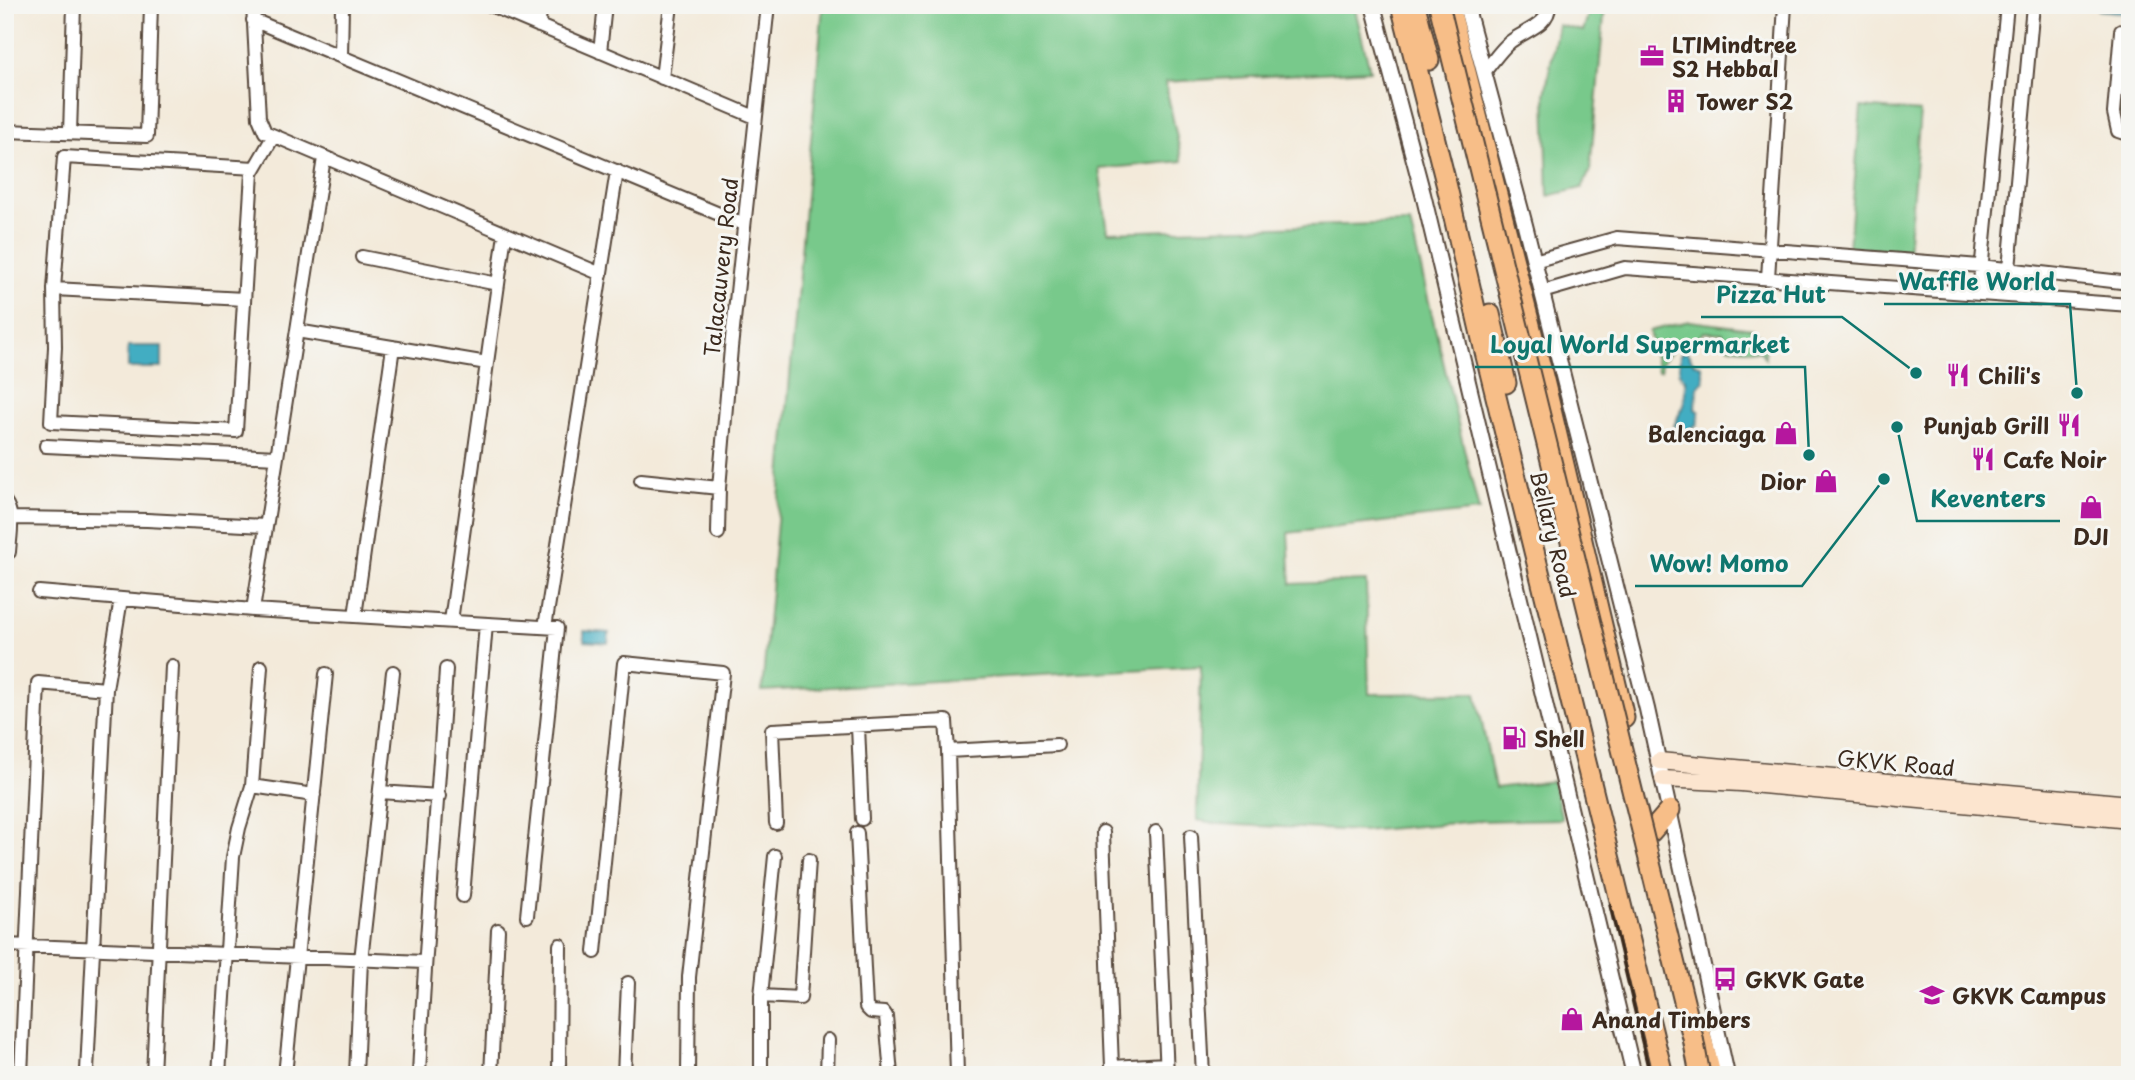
<svg xmlns="http://www.w3.org/2000/svg" width="2135" height="1080" font-family="'Playpen Sans',sans-serif">
<style>
.green{fill:#78c98b;stroke:#5a7a54;stroke-width:2}
.water{fill:#42adc2;stroke:#3e6c70;stroke-width:2}
.lines{fill:none;stroke-linecap:round;stroke-linejoin:round}
.minor-casing{stroke:#57473a;stroke-width:16}
.tertiary-casing{stroke:#57473a;stroke-width:18}
.secondary-casing{stroke:#57473a;stroke-width:19}
.trunk-casing{stroke:#57473a;stroke-width:23}
.minor{stroke:#fff;stroke-width:12}
.tertiary{stroke:#fff;stroke-width:14}
.secondary{stroke:#fce5cf;stroke-width:16}
.trunk{stroke:#f7be88;stroke-width:19}
.rail{stroke:#3b2a1e;stroke-width:3.5}
.trunk-bridge-casing{stroke:#57473a;stroke-width:23;stroke-linecap:butt}
.trunk-bridge{stroke:#f7be88;stroke-width:19}
.labels{text-anchor:middle;dominant-baseline:central;stroke-width:6;stroke-linejoin:round;paint-order:stroke}
.poi-label{font-size:21px;font-weight:bold;fill:#3b2a1e;stroke:#f6f6f2;text-anchor:start}
.street-label{font-size:21px;fill:#3b2a1e;stroke:#f6f6f2}
.leader{fill:none;stroke:#0f766e;stroke-width:2.5}
.callout-dot{fill:#0f766e;stroke:#f6f6f2;stroke-width:2.5}
.callout-label{font-size:23px;text-anchor:middle;font-weight:bold;fill:#0f766e;stroke:#f6f6f2;stroke-width:6;stroke-linejoin:round;paint-order:stroke}
</style>
<rect width="100%" height="100%" fill="#f6f6f2"/>
<filter id="ink" filterUnits="userSpaceOnUse"><feTurbulence type="fractalNoise" baseFrequency=".0143" numOctaves="2"/><feDisplacementMap in="SourceGraphic" scale="14" xChannelSelector="R" yChannelSelector="G"/><feConvolveMatrix kernelMatrix="1 2 1 2 8 2 1 2 1" color-interpolation-filters="sRGB"/></filter>
<filter id="wash" filterUnits="userSpaceOnUse"><feTurbulence type="fractalNoise" baseFrequency=".00686" numOctaves="4" result="noise"/><feDisplacementMap in="SourceGraphic" scale="28" xChannelSelector="R" yChannelSelector="G"/><feGaussianBlur stdDeviation="1.57" result="paint"/><feColorMatrix in="noise" values="0 0 0 0 0 0 0 0 0 0 0 0 0 0 0 0 0 1.4 0 .05"/><feComposite in="paint" operator="in"/></filter>
<g filter="url(#wash)">
<rect width="100%" height="100%" fill="#f3eada"/>
<path class="green" d="M 823,5 L 1354,5 L 1370,70 L 1165,82 L 1182,161 L 1099,169 L 1108,232 L 1410,223 L 1479,511 L 1288,533 L 1291,584 L 1366,581 L 1369,694 L 1476,693 L 1495,788 L 1553,781 L 1562,819 L 1478,821 L 1362,831 L 1218,824 L 1197,820 L 1201,666 L 762,691 Z
M 1591,5 L 1605,5 L 1590,171 L 1582,188 L 1548,196 L 1545,94 L 1558,25 L 1583,31 Z
M 2125,39 L 2130,39 L 2130,116 L 2118,115 Z
M 1861,107 L 1920,112 L 1908,252 L 1849,247 Z
M 1689,321 L 1753,329 L 1764,342 L 1765,358 L 1760,351 L 1728,347 L 1723,333 L 1704,332 L 1695,341 L 1677,345 L 1661,363 L 1661,371 L 1658,371 L 1649,331 Z"/>
<path class="water" d="M 2098,5 L 2130,5 L 2130,13 L 2098,10 Z
M 128,346 L 162,346 L 162,368 L 128,368 Z
M 1686,351 L 1694,363 L 1702,366 L 1704,381 L 1698,386 L 1695,409 L 1699,412 L 1697,425 L 1686,431 L 1674,426 L 1684,404 L 1686,381 L 1679,373 L 1680,354 Z
M 584,631 L 609,633 L 608,643 L 584,641 Z"/>
</g>
<g filter="url(#ink)">
<g class="lines">
<g class="minor-casing">
<path id="minor" d="M 253,5 L 259,118 L 265,132 L 601,274
M 490,5 L 755,117
M 253,20 L 743,224
M 539,26 L 540,5
M 2130,32 L 2121,31 L 2114,113 L 2118,131 L 2130,135
M 600,52 L 605,5
M 341,57 L 342,5
M 1484,72 C 1492,63 1500,50 1510,42 C 1523,31 1550,25 1549,5
M 662,78 L 671,5
M 5,99 L 5,131
M 5,131 L 147,136 L 151,5
M 70,133 L 74,5
M 255,168 L 64,157 L 54,289 L 55,347 L 51,422 L 236,431 L 252,173 L 273,137
M 362,257 L 498,284
M 1534,261 L 1617,238 L 1980,266 L 2130,283
M 2009,269 L 2033,5
M 1768,278 L 1785,5
M 54,289 L 244,299
M 1542,292 L 1625,268 L 2130,305
M 1979,292 L 2007,5
M 297,331 L 487,363
M 46,446 L 277,457
M 641,480 L 719,488
M 5,502 C 15,516 10,535 9,552
M 12,518 L 147,520 L 266,526
M 718,533 L 719,488 L 731,348 L 768,5
M 39,592 L 253,610 L 557,628 L 527,916
M 253,610 L 324,158
M 355,616 L 393,347
M 451,621 L 505,234
M 545,627 L 617,171
M 858,726 L 862,819
M 252,786 L 314,795
M 380,792 L 439,796
M 776,823 L 772,730 L 946,721 L 948,751
M 1103,832 L 1112,1067 L 1166,1064
M 1156,832 L 1167,1075
M 857,833 L 866,1007 L 871,1012 L 884,1013 L 886,1016 L 891,1075
M 1191,836 L 1203,1075
M 463,896 L 486,624
M 5,945 L 424,962
M 595,952 L 624,663 L 723,673 L 689,977 L 688,1075
M 761,996 L 800,998 L 809,860
M 87,1071 L 106,689 L 121,599
M 21,1075 L 38,683 L 106,689
M 153,1075 L 172,666
M 219,1075 L 233,857 L 239,828 L 252,786 L 261,667
M 285,1075 L 326,674
M 356,1075 L 361,960 L 393,672
M 419,1075 C 425,939 438,804 446,669
M 491,1075 L 498,930
M 559,1075 L 560,945
M 624,1075 L 628,983
M 761,1075 L 761,996 L 775,856
M 827,1075 L 828,1040
M 957,1075 L 948,751 L 1057,745"/>
</g>
<g class="tertiary-casing">
<path id="tertiary" d="M 1373,5 L 1423,194 L 1634,1075
M 1466,5 L 1525,225 L 1647,709 L 1727,1075"/>
</g>
<g class="secondary-casing">
<path id="secondary" d="M 1659,761 L 2130,804
M 1663,779 L 1741,783 L 2130,820"/>
</g>
<g class="trunk-casing">
<path id="trunk" d="M 1401,5 L 1447,187 L 1485,352 L 1663,1075
M 1415,5 L 1429,60
M 1449,5 L 1544,380 L 1624,718
M 1490,314 L 1506,383
M 1651,832 L 1670,810
M 1700,1030 L 1711,1075"/>
</g>
<use href="#minor" class="minor"/>
<use href="#tertiary" class="tertiary"/>
<use href="#secondary" class="secondary"/>
<use href="#trunk" class="trunk"/>
<path class="rail" d="M 1610,905 L 1650,1075"/>
<g class="trunk-bridge-casing">
<path id="trunk-bridge" d="M 1439,5 L 1693,1038 L 1700,1075"/>
</g>
<use href="#trunk-bridge" class="trunk-bridge"/>
</g>
</g>
<defs>
<g id="office-bare" transform="scale(1.89)"><path d="M-6-3h4V-5.5h4V-3h4V5H-6ZM-1-4.5V-3h2v-1.5ZM-6 0V1H6V0Z" fill="#b5179e" stroke="#f6f6f2" stroke-width="2.5" paint-order="stroke"/></g>
<g id="building-bare" transform="scale(1.89)"><path d="M-4-6H4V6H1V3H-1V6H-4ZM-2.5-4.3h1.7v1.8h-1.7ZM.8-4.3h1.7v1.8H.8ZM-2.5-1h1.7V.8h-1.7ZM.8-1h1.7V.8H.8Z" fill="#b5179e" stroke="#f6f6f2" stroke-width="2.5" paint-order="stroke"/></g>
<g id="restaurant-bare" transform="scale(1.89)"><path d="M-5-6h1v4h1v-4h1v4h1v-4h1v5L-1.5 .5V6h-2V.5L-5-1ZM5-6V6H3V1.5H1.5Q1.5-4 5-6Z" fill="#b5179e" stroke="#f6f6f2" stroke-width="2.5" paint-order="stroke"/></g>
<g id="shop-bare" transform="scale(1.89)"><path d="M-5-2.5h2.3a2.7 3.5 0 0 1 5.4 0H5L5.5 6h-11ZM-1.5-2.5h3a1.5 2.3 0 0 0-3 0Z" fill="#b5179e" stroke="#f6f6f2" stroke-width="2.5" paint-order="stroke"/></g>
<g id="fuel-bare" transform="scale(1.89)"><path d="M-5.5-6h7V0h2V4h1.3V-2.5L3-4.5l.8-.8L6-3V5H2.5V1h-1V6h-7ZM-4.2-4.7v3.2H.2V-4.7Z" fill="#b5179e" stroke="#f6f6f2" stroke-width="2.5" paint-order="stroke"/></g>
<g id="bus-bare" transform="scale(1.89)"><path d="M-5-6H5V4H4V6H2V4H-2V6H-4V4H-5ZM-3.5-4V0h7V-4ZM-3.5 1.2v1.5H-2V1.2ZM2 1.2v1.5H3.5V1.2Z" fill="#b5179e" stroke="#f6f6f2" stroke-width="2.5" paint-order="stroke"/></g>
<g id="university-bare" transform="scale(1.89)"><path d="M0-5L7-2L0 1L-7-2ZM-4 1L0 2.5L4 1V4Q0 6-4 4Z" fill="#b5179e" stroke="#f6f6f2" stroke-width="2.5" paint-order="stroke"/></g>
</defs>
<g fill-rule="evenodd">
<use href="#office-bare" x="1652" y="56"/>
<use href="#building-bare" x="1676" y="101"/>
<use href="#restaurant-bare" x="1958" y="375"/>
<use href="#restaurant-bare" x="2069" y="425"/>
<use href="#shop-bare" x="1786" y="433"/>
<use href="#restaurant-bare" x="1983" y="459"/>
<use href="#shop-bare" x="1826" y="481"/>
<use href="#shop-bare" x="2091" y="507"/>
<use href="#fuel-bare" x="1514" y="738"/>
<use href="#bus-bare" x="1725" y="979"/>
<use href="#university-bare" x="1932" y="995"/>
<use href="#shop-bare" x="1572" y="1019"/>
</g>
<g class="labels">
<g class="poi-label">
<text x="1672" y="44">LTIMindtree<tspan x="1672" dy="24">S2 Hebbal</tspan></text>
<text x="1696" y="101">Tower S2</text>
<text x="1978" y="375">Chili's</text>
<text x="2049" y="425" text-anchor="end">Punjab Grill</text>
<text x="1766" y="433" text-anchor="end">Balenciaga</text>
<text x="2003" y="459">Cafe Noir</text>
<text x="1806" y="481" text-anchor="end">Dior</text>
<text x="2091" y="536" text-anchor="middle">DJI</text>
<text x="1534" y="738">Shell</text>
<text x="1745" y="979">GKVK Gate</text>
<text x="1952" y="995">GKVK Campus</text>
<text x="1592" y="1019">Anand Timbers</text>
</g>
<g class="street-label">
<text transform="translate(720 267) rotate(-84)">Talacauvery Road</text>
<text transform="translate(1554 534) rotate(76)">Bellary Road</text>
<text transform="translate(1896 762) rotate(5)">GKVK Road</text>
</g>
</g>
<path class="leader" d="M2077 393L2070 304H1884M1916 373L1842 317H1701M1809 455L1805 367H1475M1897 427L1917 521H2060M1884 479L1802 586H1635"/>
<g class="callout-dot">
<circle cx="2077" cy="393" r="7"/>
<circle cx="1916" cy="373" r="7"/>
<circle cx="1809" cy="455" r="7"/>
<circle cx="1897" cy="427" r="7"/>
<circle cx="1884" cy="479" r="7"/>
</g>
<g class="callout-label">
<text x="1977" y="290">Waffle World</text>
<text x="1771" y="303">Pizza Hut</text>
<text x="1640" y="353">Loyal World Supermarket</text>
<text x="1988" y="507">Keventers</text>
<text x="1719" y="572">Wow! Momo</text>
</g>
<rect width="2135" height="1080" fill="none" stroke="#f6f6f2" stroke-width="28"/>
</svg>
